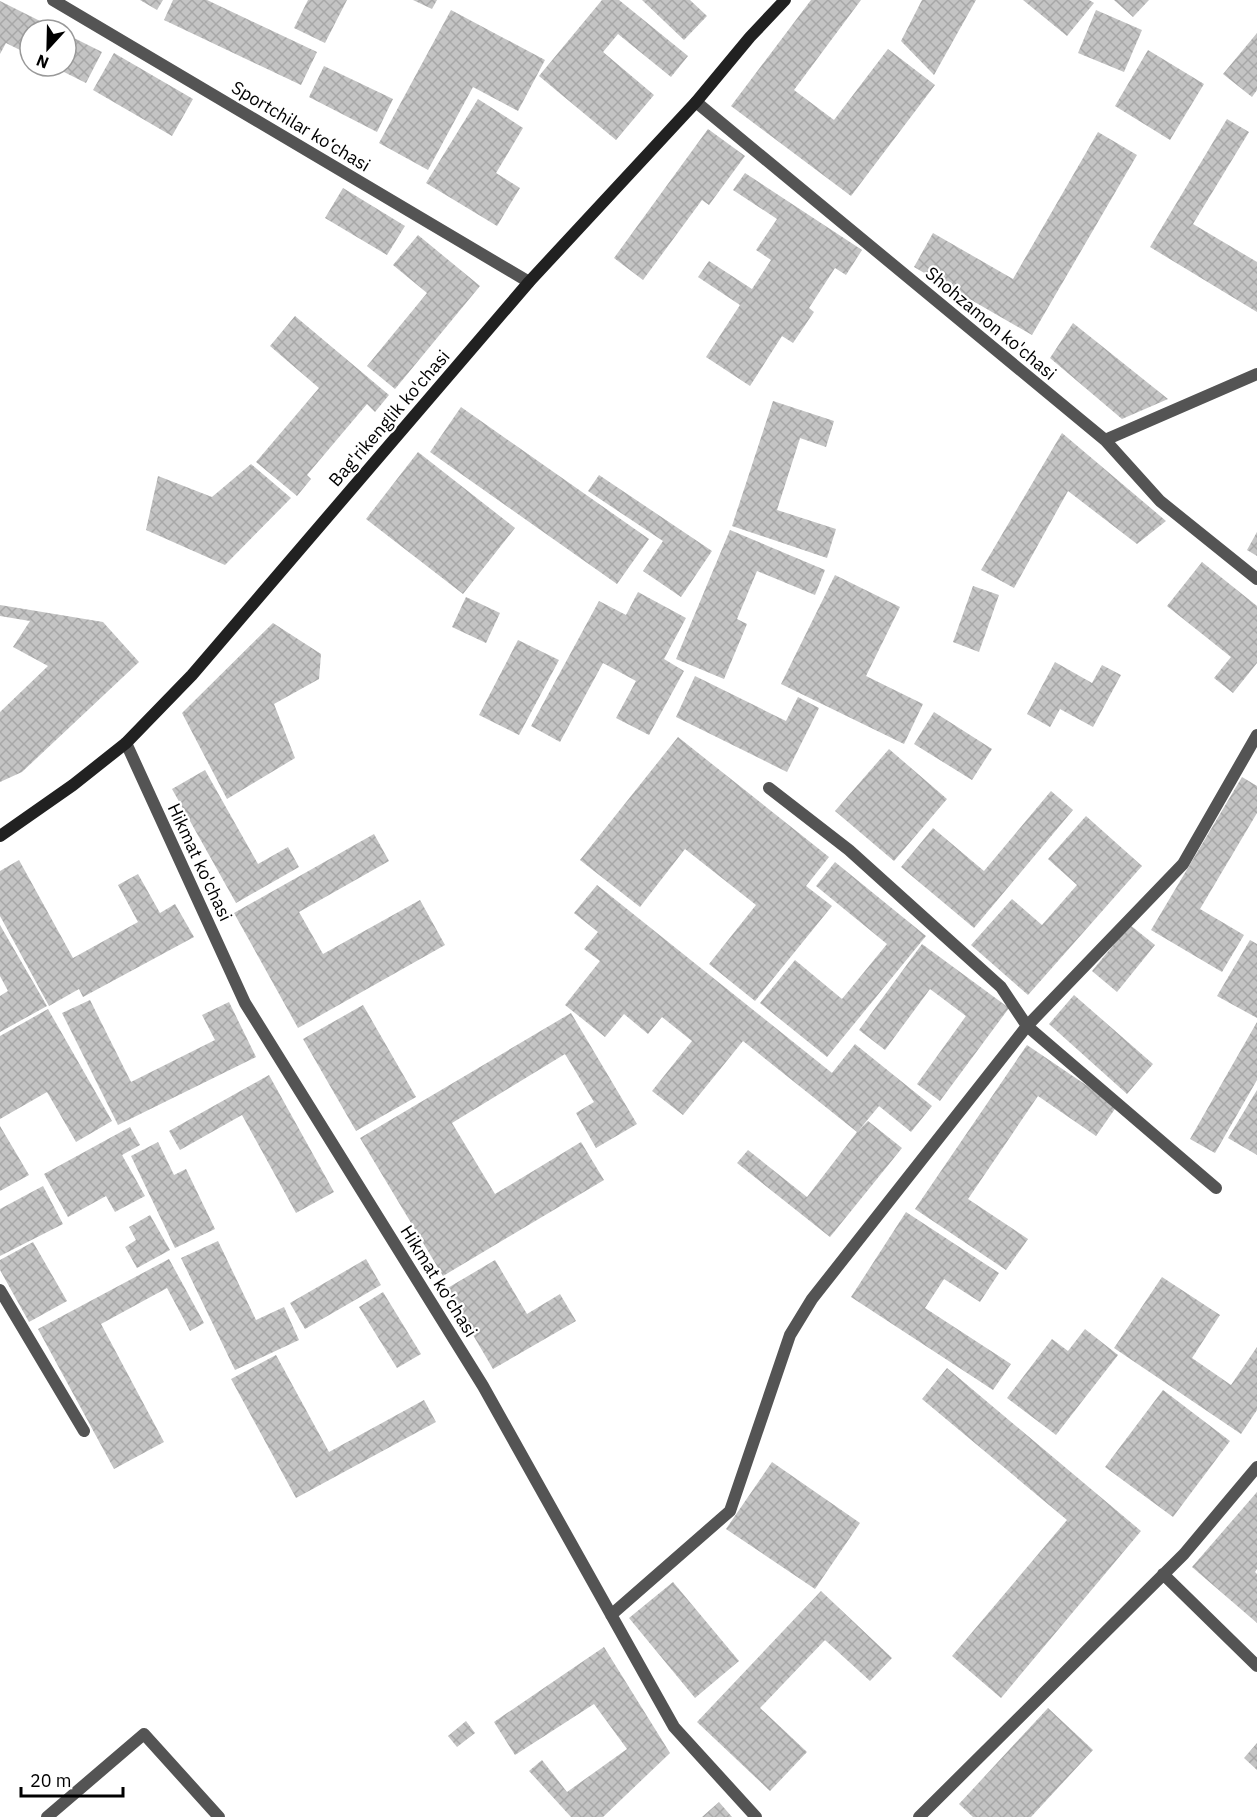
<svg xmlns="http://www.w3.org/2000/svg" width="1257" height="1817" font-family="'IBM Plex Sans',sans-serif">
<style>
.building{fill:url(#building-cross-hatch)}
.lines{fill:none;stroke-linecap:round;stroke-linejoin:round}
.service{stroke:#545454;stroke-width:12}
.minor{stroke:#545454;stroke-width:12}
.tertiary{stroke:#545454;stroke-width:12}
.secondary{stroke:#212121;stroke-width:12}
.labels{text-anchor:middle;dominant-baseline:central;stroke-width:4.5;stroke-linejoin:round;paint-order:stroke}
.street-label{font-size:18px;fill:#000;stroke:#fff}
</style>
<defs>
<pattern id="building-cross-hatch" width="8" height="8" patternUnits="userSpaceOnUse" patternTransform="scale(1.5)"><rect width="8" height="8" fill="#c4c4c4"/><path d="M0 0l8 8M0 8l8-8" fill="none" stroke="#a7a7a7"/></pattern>
</defs>
<rect width="100%" height="100%" fill="#fff"/>
<path class="building" d="M 140,0 L 163,0 L 157,10 Z
M 173,0 L 207,0 L 317,52 L 301,85 L 164,20 Z
M 308,0 L 347,0 L 325,43 L 294,28 Z
M 413,0 L 437,0 L 432,9 Z
M 602,0 L 619,0 L 688,56 L 671,77 L 618,34 L 603,52 L 654,95 L 616,140 L 539,76 Z
M 642,0 L 690,0 L 707,16 L 684,40 Z
M 811,0 L 861,0 L 794,90 L 834,120 L 888,49 L 935,85 L 851,196 L 731,106 Z
M 922,0 L 976,0 L 934,75 L 901,41 Z
M 1023,0 L 1089,0 L 1094,3 L 1067,36 Z
M 1114,0 L 1149,0 L 1133,17 Z
M 0,1 L 58,30 L 30,30 L 30,55 L 6,43 L 0,54 Z
M 451,10 L 545,60 L 518,111 L 473,87 L 428,170 L 379,143 Z
M 1096,10 L 1142,30 L 1124,72 L 1078,53 Z
M 1257,33 L 1257,90 L 1252,97 L 1223,74 Z
M 66,34 L 102,52 L 86,83 L 52,66 L 66,66 Z
M 1148,50 L 1204,84 L 1170,140 L 1115,106 Z
M 114,53 L 193,99 L 172,136 L 93,90 Z
M 324,66 L 393,99 L 377,132 L 309,97 Z
M 478,99 L 523,128 L 496,173 L 520,188 L 497,226 L 426,183 Z
M 1227,119 L 1249,132 L 1193,224 L 1257,262 L 1257,312 L 1150,247 Z
M 708,129 L 745,156 L 709,205 L 702,200 L 643,280 L 614,258 Z
M 1098,132 L 1137,155 L 1032,335 L 914,267 L 933,233 L 1013,279 Z
M 745,173 L 862,250 L 846,275 L 835,268 L 809,308 L 814,312 L 793,343 L 782,336 L 750,386 L 706,357 L 740,305 L 698,277 L 709,261 L 752,289 L 771,260 L 756,250 L 777,219 L 733,190 Z
M 343,188 L 405,226 L 387,255 L 325,218 Z
M 418,235 L 480,286 L 395,389 L 367,366 L 427,293 L 393,265 Z
M 295,316 L 389,395 L 375,412 L 367,404 L 307,475 L 311,479 L 297,496 L 256,462 L 319,388 L 270,346 Z
M 1073,323 L 1168,399 L 1122,419 L 1050,358 Z
M 773,401 L 834,421 L 826,447 L 800,438 L 777,510 L 836,529 L 827,558 L 732,526 Z
M 461,407 L 649,539 L 617,584 L 430,452 Z
M 1062,433 L 1166,521 L 1137,544 L 1068,491 L 1014,588 L 981,570 Z
M 418,452 L 515,528 L 463,594 L 366,519 Z
M 251,464 L 291,498 L 225,565 L 146,530 L 158,476 L 212,497 Z
M 599,475 L 712,551 L 681,597 L 643,571 L 663,541 L 588,491 Z
M 730,530 L 825,570 L 815,595 L 757,571 L 737,619 L 747,624 L 724,679 L 676,659 Z
M 1257,532 L 1257,556 L 1247,550 Z
M 1202,562 L 1257,606 L 1257,663 L 1233,693 L 1214,678 L 1231,657 L 1167,606 Z
M 835,575 L 900,607 L 866,676 L 923,704 L 904,744 L 781,684 Z
M 973,586 L 999,595 L 979,652 L 953,642 Z
M 638,592 L 686,618 L 664,659 L 684,671 L 649,735 L 616,718 L 636,681 L 603,663 L 560,742 L 531,726 L 599,601 L 626,615 Z
M 466,597 L 500,613 L 486,643 L 452,627 Z
M 0,605 L 103,622 L 139,662 L 22,772 L 0,782 L 0,712 L 48,666 L 13,647 L 30,621 L 0,616 Z
M 273,623 L 321,654 L 319,679 L 274,704 L 295,758 L 227,799 L 182,713 Z
M 518,640 L 559,660 L 519,735 L 479,715 Z
M 1055,662 L 1092,683 L 1102,665 L 1121,675 L 1093,727 L 1060,709 L 1050,727 L 1027,714 Z
M 695,676 L 786,721 L 798,697 L 819,708 L 787,772 L 676,717 Z
M 934,712 L 992,749 L 972,780 L 914,744 Z
M 678,737 L 829,857 L 806,886 L 832,906 L 755,1001 L 709,964 L 756,905 L 685,849 L 640,907 L 580,860 Z
M 889,749 L 947,799 L 894,861 L 835,811 Z
M 205,770 L 258,864 L 288,847 L 299,867 L 236,903 L 172,789 Z
M 1242,777 L 1257,786 L 1257,813 L 1200,909 L 1244,935 L 1222,972 L 1151,930 Z
M 1051,791 L 1073,810 L 974,928 L 901,867 L 933,828 L 984,871 Z
M 1086,816 L 1142,866 L 1028,995 L 971,945 L 1012,899 L 1042,925 L 1077,885 L 1048,859 Z
M 374,834 L 389,861 L 299,912 L 323,954 L 420,900 L 445,945 L 298,1028 L 234,913 Z
M 19,860 L 73,958 L 138,922 L 118,885 L 138,874 L 160,913 L 175,904 L 194,937 L 83,997 L 79,989 L 49,1006 L 0,916 L 0,871 Z
M 835,862 L 926,936 L 827,1057 L 760,1003 L 795,960 L 842,999 L 887,944 L 816,886 Z
M 597,885 L 832,1073 L 855,1044 L 932,1106 L 911,1132 L 879,1106 L 859,1130 L 868,1121 L 902,1148 L 830,1237 L 737,1163 L 748,1150 L 807,1197 L 857,1132 L 743,1041 L 683,1115 L 652,1091 L 692,1041 L 662,1017 L 648,1034 L 624,1014 L 605,1037 L 565,1005 L 600,961 L 584,949 L 598,932 L 574,913 Z
M 0,925 L 47,1006 L 0,1032 L 0,996 L 8,991 L 0,976 Z
M 1130,925 L 1155,945 L 1117,992 L 1092,971 Z
M 1250,940 L 1257,944 L 1257,1018 L 1217,996 Z
M 922,944 L 1009,1008 L 940,1101 L 917,1084 L 966,1016 L 930,989 L 885,1050 L 859,1030 Z
M 1074,995 L 1153,1064 L 1127,1094 L 1049,1024 Z
M 90,1000 L 131,1082 L 215,1040 L 202,1015 L 229,1002 L 256,1057 L 118,1125 L 62,1013 Z
M 363,1005 L 416,1097 L 356,1131 L 303,1039 Z
M 48,1009 L 112,1121 L 76,1142 L 47,1092 L 0,1119 L 0,1036 Z
M 571,1013 L 637,1124 L 596,1148 L 576,1113 L 594,1102 L 565,1054 L 452,1123 L 495,1194 L 581,1142 L 604,1180 L 443,1276 L 360,1138 Z
M 1257,1022 L 1257,1080 L 1215,1153 L 1190,1139 Z
M 1027,1045 L 1117,1106 L 1096,1136 L 1038,1096 L 968,1199 L 1028,1239 L 1006,1270 L 915,1209 Z
M 269,1075 L 334,1192 L 296,1213 L 242,1115 L 180,1150 L 169,1131 Z
M 1257,1090 L 1257,1155 L 1228,1138 Z
M 0,1126 L 29,1175 L 0,1191 Z
M 130,1127 L 140,1145 L 122,1155 L 145,1196 L 115,1212 L 106,1196 L 68,1217 L 44,1174 Z
M 158,1142 L 174,1175 L 186,1169 L 215,1229 L 175,1248 L 131,1156 Z
M 43,1186 L 63,1224 L 0,1256 L 0,1209 Z
M 906,1212 L 999,1273 L 980,1302 L 944,1279 L 925,1308 L 1011,1364 L 993,1390 L 851,1297 Z
M 150,1215 L 170,1250 L 137,1268 L 125,1247 L 136,1240 L 129,1227 Z
M 218,1241 L 256,1320 L 284,1307 L 299,1340 L 235,1370 L 181,1258 Z
M 33,1242 L 67,1301 L 29,1322 L 0,1270 L 0,1260 Z
M 169,1259 L 204,1323 L 190,1331 L 167,1288 L 101,1324 L 164,1442 L 114,1469 L 38,1329 Z
M 366,1259 L 381,1285 L 305,1329 L 290,1303 Z
M 495,1260 L 527,1314 L 560,1294 L 576,1321 L 493,1369 L 446,1289 Z
M 1162,1277 L 1220,1315 L 1192,1358 L 1231,1385 L 1257,1347 L 1257,1410 L 1241,1434 L 1114,1348 Z
M 383,1292 L 421,1354 L 397,1368 L 359,1307 Z
M 1085,1329 L 1118,1355 L 1056,1435 L 1007,1398 L 1052,1339 L 1068,1351 Z
M 276,1355 L 329,1452 L 424,1400 L 436,1422 L 296,1498 L 231,1379 Z
M 947,1368 L 1141,1531 L 1001,1698 L 952,1656 L 1067,1520 L 922,1399 Z
M 1163,1390 L 1230,1441 L 1173,1517 L 1105,1467 Z
M 772,1462 L 860,1523 L 815,1589 L 726,1529 Z
M 1257,1492 L 1257,1569 L 1255,1572 L 1257,1574 L 1257,1623 L 1192,1567 Z
M 673,1582 L 739,1661 L 695,1698 L 629,1618 Z
M 821,1591 L 892,1658 L 870,1681 L 825,1640 L 760,1708 L 807,1752 L 770,1791 L 697,1722 Z
M 604,1647 L 670,1753 L 603,1817 L 571,1817 L 529,1771 L 542,1760 L 567,1792 L 627,1749 L 594,1704 L 515,1755 L 494,1722 Z
M 1048,1708 L 1093,1750 L 1031,1817 L 973,1817 L 959,1804 Z
M 466,1721 L 475,1733 L 457,1747 L 448,1736 Z
M 1257,1743 L 1257,1770 L 1244,1758 Z
M 719,1802 L 732,1817 L 702,1817 Z"/>
<g class="lines">
<path class="service" d="M 1163,1574 L 1257,1666
M 919,1817 L 1184,1554 L 1257,1467"/>
<path class="minor" d="M 696,102 L 1105,440 L 1160,501 L 1257,579
M 1105,440 L 1257,374
M 126,743 L 245,1003 L 483,1386 L 674,1727 L 756,1817
M 769,788 L 849,850 L 1001,987 L 1027,1026 L 1216,1188
M 0,1290 L 84,1431
M 611,1615 L 730,1511 L 790,1335 L 812,1299 L 1027,1026 L 1183,864 L 1257,735
M 47,1817 L 144,1734 L 219,1817"/>
<path class="tertiary" d="M 53,0 L 529,282"/>
<path class="secondary" d="M 0,836 L 73,785 L 126,743 L 192,675 L 529,282 L 696,102 L 750,37 L 785,0"/>
</g>
<g class="labels">
<g class="street-label">
<text transform="translate(301 126) rotate(31)">Sportchilar ko‘chasi</text>
<text transform="translate(991 323) rotate(40)">Shohzamon ko'chasi</text>
<text transform="translate(389 418) rotate(-49)">Bag'rikenglik ko'chasi</text>
<text transform="translate(200 862) rotate(65)">Hikmat ko'chasi</text>
<text transform="translate(439 1281) rotate(58)">Hikmat ko'chasi</text>
</g>
</g>
<g transform="translate(48 48) rotate(202)"><circle r="28" fill="#ffffff" stroke="#999999" stroke-width="1.5"/>
<path d="M0-4.5L10 22L0 15L-10 22Z" fill="#000000"/>
<text y="-9" font-size="16" font-weight="bold" text-anchor="middle" fill="#000000">N</text>
</g>
<path d="M21 1787v9h102v-9" fill="none" stroke="#000000" stroke-width="3"/>
<text x="30" y="1787" font-size="18" fill="#000000" stroke="#ffffff" stroke-width="4.5" paint-order="stroke">20 m</text>
</svg>
